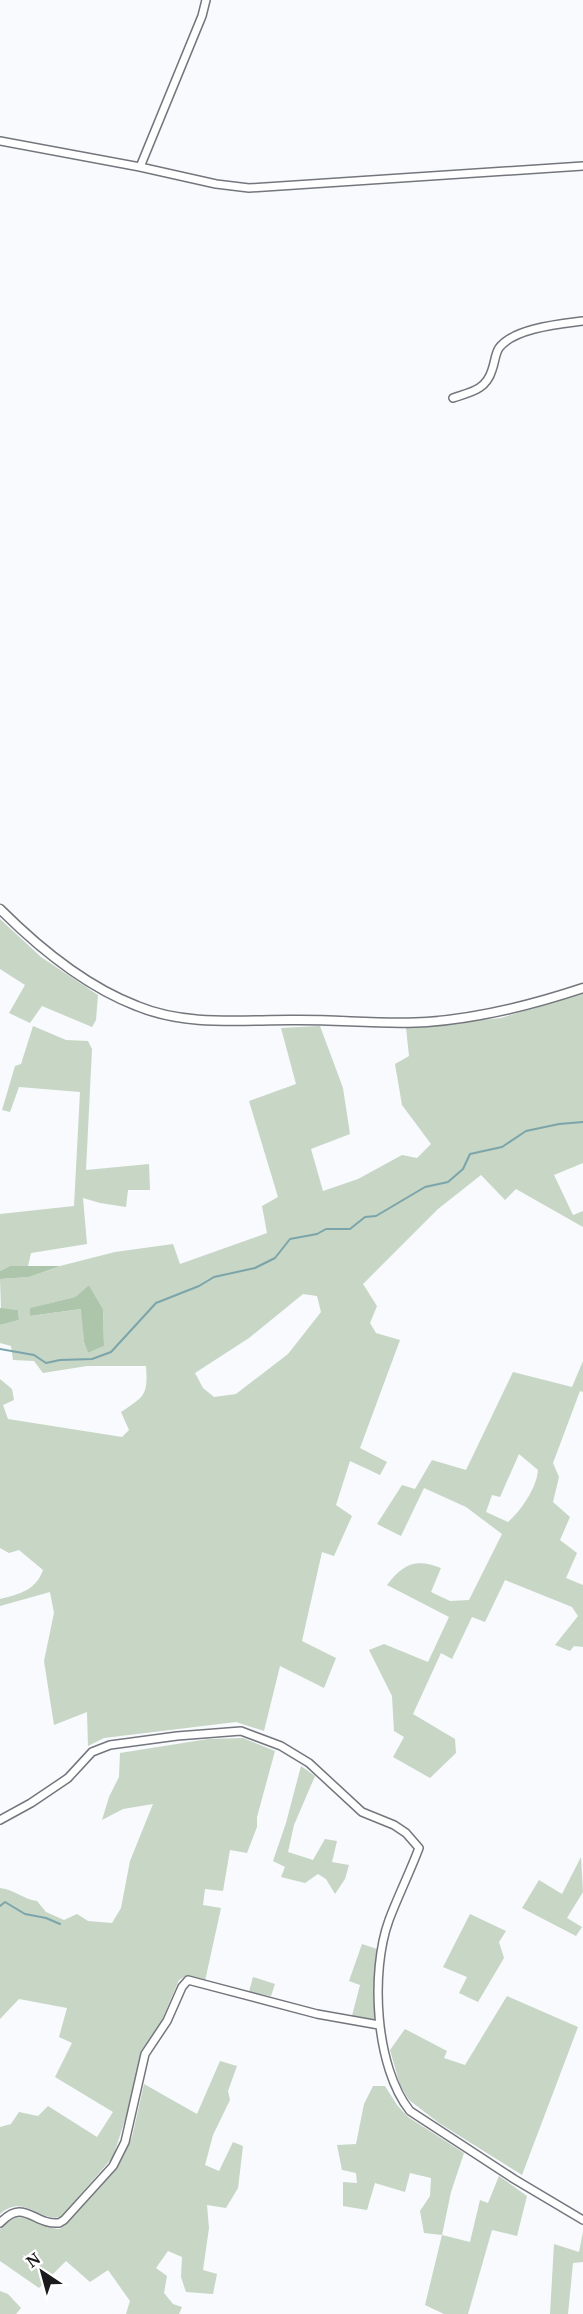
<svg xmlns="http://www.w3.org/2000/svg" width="583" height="2314" font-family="'Noto Serif',serif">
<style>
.green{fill:#c7d6c5;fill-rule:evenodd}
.forest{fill:#adc5aa}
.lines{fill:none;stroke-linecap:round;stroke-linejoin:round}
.stream{stroke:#7ba5aa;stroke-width:2}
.minor-casing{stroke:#74767d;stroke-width:10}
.tertiary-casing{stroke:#74767d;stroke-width:11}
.minor{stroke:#fff;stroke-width:7}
.tertiary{stroke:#fff;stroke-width:8}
</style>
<rect width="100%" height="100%" fill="#f8fafe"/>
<path class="green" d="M 0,919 L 41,957 L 98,995 L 96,1020 L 92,1027 L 42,1006 L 30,1023 L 9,1013 L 25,985 L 0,969 Z
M 583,993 L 583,1163 L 554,1175 L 573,1215 L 583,1211 L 583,1227 L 516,1189 L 505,1200 L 481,1175 L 438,1209 L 363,1284 L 377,1306 L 370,1323 L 376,1333 L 400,1340 L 360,1448 L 387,1462 L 380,1475 L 350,1461 L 336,1505 L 352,1516 L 334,1556 L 322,1552 L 302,1641 L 336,1658 L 324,1688 L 280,1666 L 264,1731 L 236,1722 L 104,1738 L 88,1746 L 87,1712 L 54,1725 L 44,1661 L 54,1613 L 50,1592 L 0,1606 L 0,1599 C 20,1594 36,1590 43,1570 L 19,1550 L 9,1553 L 0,1548 L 0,1379 L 12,1389 L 14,1400 L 3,1405 L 8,1419 L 122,1437 L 129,1430 L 121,1412 C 145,1396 148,1395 146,1366 L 87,1366 L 43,1373 L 34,1361 L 13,1360 L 11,1346 L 0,1343 L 0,1325 L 19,1320 L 18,1310 L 1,1309 L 0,1279 L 29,1277 L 60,1266 L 115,1252 L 173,1244 L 180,1264 L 267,1233 L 262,1206 L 278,1197 L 249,1101 L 296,1084 L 281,1028 L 320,1026 L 343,1088 L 350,1134 L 311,1149 L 323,1191 L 358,1179 L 402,1155 L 417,1158 L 431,1144 L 402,1105 L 395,1064 L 409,1056 L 406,1028 L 501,1018 ZM 89,1285 L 103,1309 L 104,1346 L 88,1353 L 84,1342 L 82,1309 L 30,1316 L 31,1308 L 75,1297 ZM 303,1294 L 317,1296 L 321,1312 L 288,1354 L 236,1394 L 214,1397 L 203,1388 L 195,1373 L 249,1338 Z
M 33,1026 L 66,1040 L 88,1041 L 92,1049 L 86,1170 L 149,1164 L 150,1190 L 128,1190 L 126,1207 L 100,1203 L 83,1198 L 87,1244 L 31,1253 L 28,1266 L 10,1266 L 0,1271 L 0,1214 L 74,1206 L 80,1092 L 19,1087 L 10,1112 L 2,1110 L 15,1066 L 21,1064 Z
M 583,1361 L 583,1392 L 580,1391 L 553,1463 L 559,1477 L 553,1502 L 570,1517 L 560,1540 L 577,1553 L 566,1578 L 583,1585 L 583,1647 L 574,1646 L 570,1651 L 555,1645 L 578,1616 L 572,1607 L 505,1580 L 485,1622 L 472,1617 L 452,1659 L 441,1653 L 413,1714 L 455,1739 L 456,1753 L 430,1778 L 393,1757 L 404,1737 L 394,1731 L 392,1696 L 369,1650 L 384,1644 L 428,1662 L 449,1617 L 387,1585 C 403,1564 416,1558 441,1568 L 431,1592 L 450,1601 L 469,1600 L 502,1534 L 466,1507 L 424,1488 L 401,1536 L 377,1524 L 402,1485 L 415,1489 L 432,1460 L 466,1470 L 513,1372 L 572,1387 ZM 519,1454 L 538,1470 C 537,1487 521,1511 508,1522 L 486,1512 L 492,1495 L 500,1497 Z
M 243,1738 L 275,1751 L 257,1817 L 257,1827 L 247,1853 L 230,1850 L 223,1891 L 205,1889 L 203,1905 L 221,1908 L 205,1981 L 185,1976 L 179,1980 L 161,2022 L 141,2051 L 132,2098 L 113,2157 L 61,2217 C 38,2222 24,2193 0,2214 L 0,2127 L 11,2124 L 19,2112 L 38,2116 L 48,2106 L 97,2137 L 113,2112 L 55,2077 L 72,2043 L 59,2037 L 67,2008 L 19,1999 L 0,2019 L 0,1888 C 15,1890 23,1899 37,1901 L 46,1912 L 64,1920 L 77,1914 L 88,1921 L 112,1923 L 121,1908 L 130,1861 L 153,1804 L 123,1809 L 102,1820 L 109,1797 L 119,1777 L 120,1753 L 208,1739 Z
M 301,1766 L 315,1776 L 294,1825 L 288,1852 L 313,1860 L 325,1839 L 337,1841 L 332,1862 L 349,1865 L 345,1879 L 335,1894 L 326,1879 L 318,1874 L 305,1883 L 281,1877 L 285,1867 L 273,1861 L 286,1823 Z
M 581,1857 L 583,1892 L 567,1918 L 582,1927 L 576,1936 L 522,1908 L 539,1880 L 562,1894 Z
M 470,1914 L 506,1931 L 499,1942 L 504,1958 L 478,2002 L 459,1993 L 467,1977 L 443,1967 Z
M 362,1944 L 377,1949 L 374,2021 L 352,2016 L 360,1985 L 349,1981 Z
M 253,1977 L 275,1984 L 271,1996 L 249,1992 Z
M 507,1996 L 578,2027 L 522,2175 L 439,2123 L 409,2100 L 400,2085 L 390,2050 L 405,2029 L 447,2051 L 444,2058 L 465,2065 Z
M 220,2061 L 237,2066 L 228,2091 L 230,2100 L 213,2135 L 205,2165 L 219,2171 L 233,2142 L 243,2146 L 238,2188 L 226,2208 L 207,2205 L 209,2228 L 203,2270 L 217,2274 L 213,2294 L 186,2292 L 181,2277 L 182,2257 L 168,2251 L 156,2268 L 167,2276 L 164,2293 L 173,2304 L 182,2307 L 179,2314 L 126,2314 L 130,2301 L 108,2270 L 90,2282 L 66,2261 L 39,2288 L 0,2261 L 0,2229 C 25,2203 33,2228 60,2229 L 117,2168 L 132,2137 L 144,2084 L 197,2114 Z
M 373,2086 L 385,2086 L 397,2105 L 408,2117 L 464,2153 L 451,2192 L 442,2235 L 470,2242 L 480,2200 L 488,2203 L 499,2176 L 527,2196 L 517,2236 L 492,2230 L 468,2314 L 444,2314 L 425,2305 L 442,2235 L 424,2233 L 420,2211 L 430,2196 L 431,2178 L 410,2173 L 405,2192 L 375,2183 L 367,2210 L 343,2206 L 343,2182 L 357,2183 L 356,2173 L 342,2170 L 337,2145 L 356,2144 L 364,2104 Z
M 583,2232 L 583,2262 L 573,2263 L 568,2314 L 550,2314 L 554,2244 L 579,2252 Z
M 0,2291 L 8,2294 L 21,2308 L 16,2314 L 0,2314 Z"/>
<path class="forest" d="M 10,1266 L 60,1266 L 29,1277 L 0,1279 L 0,1271 Z
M 89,1285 L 103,1309 L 104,1346 L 88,1353 L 84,1342 L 81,1309 L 30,1316 L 30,1308 L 75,1297 Z
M 0,1308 L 18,1310 L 19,1320 L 0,1325 Z"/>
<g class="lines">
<path class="stream" d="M 0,1349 L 34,1355 L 46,1363 L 60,1360 L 92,1359 L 111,1352 L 156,1303 L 199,1286 L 214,1277 L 255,1268 L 275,1258 L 290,1239 L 317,1234 L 326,1229 L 350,1229 L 365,1217 L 376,1216 L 425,1187 L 448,1182 L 463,1169 L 470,1154 L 502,1147 L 526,1131 L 559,1124 L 583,1122
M 0,1906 L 5,1902 L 25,1914 L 46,1918 L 60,1924"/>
<g class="minor-casing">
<path id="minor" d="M 0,141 L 140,167 L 216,184 L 249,188 L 583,166
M 140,167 L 202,16 L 206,0
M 453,398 C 471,392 486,390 492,370 C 495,362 495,354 499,348 C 514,328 560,324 583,321
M 0,1820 L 31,1803 L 68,1778 L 92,1752 L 110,1745 L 177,1736 L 241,1731 L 281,1746 L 309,1763 L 362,1812 L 394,1825 L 406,1833 L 419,1848 C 410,1872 398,1896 389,1920 C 370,1972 375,2067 410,2111 L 514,2179 L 583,2220
M 0,2223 C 24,2197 33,2225 59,2223 L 64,2220 L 113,2166 L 125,2142 L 145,2054 L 167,2021 L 182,1987 L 188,1980 L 317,2014 L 379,2025"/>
</g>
<g class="tertiary-casing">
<path id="tertiary" d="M 0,909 C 39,948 85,986 137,1006 C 185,1026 240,1020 290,1020 C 336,1019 382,1025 427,1022 C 481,1018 532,1005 583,988"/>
</g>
<use href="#minor" class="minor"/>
<use href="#tertiary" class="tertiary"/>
</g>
<g transform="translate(42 2272) rotate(324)" stroke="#ffffff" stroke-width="4.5" paint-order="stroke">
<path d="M0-4.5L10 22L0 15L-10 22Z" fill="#1a1a1d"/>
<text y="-9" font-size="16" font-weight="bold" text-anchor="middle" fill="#1a1a1d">N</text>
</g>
</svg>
